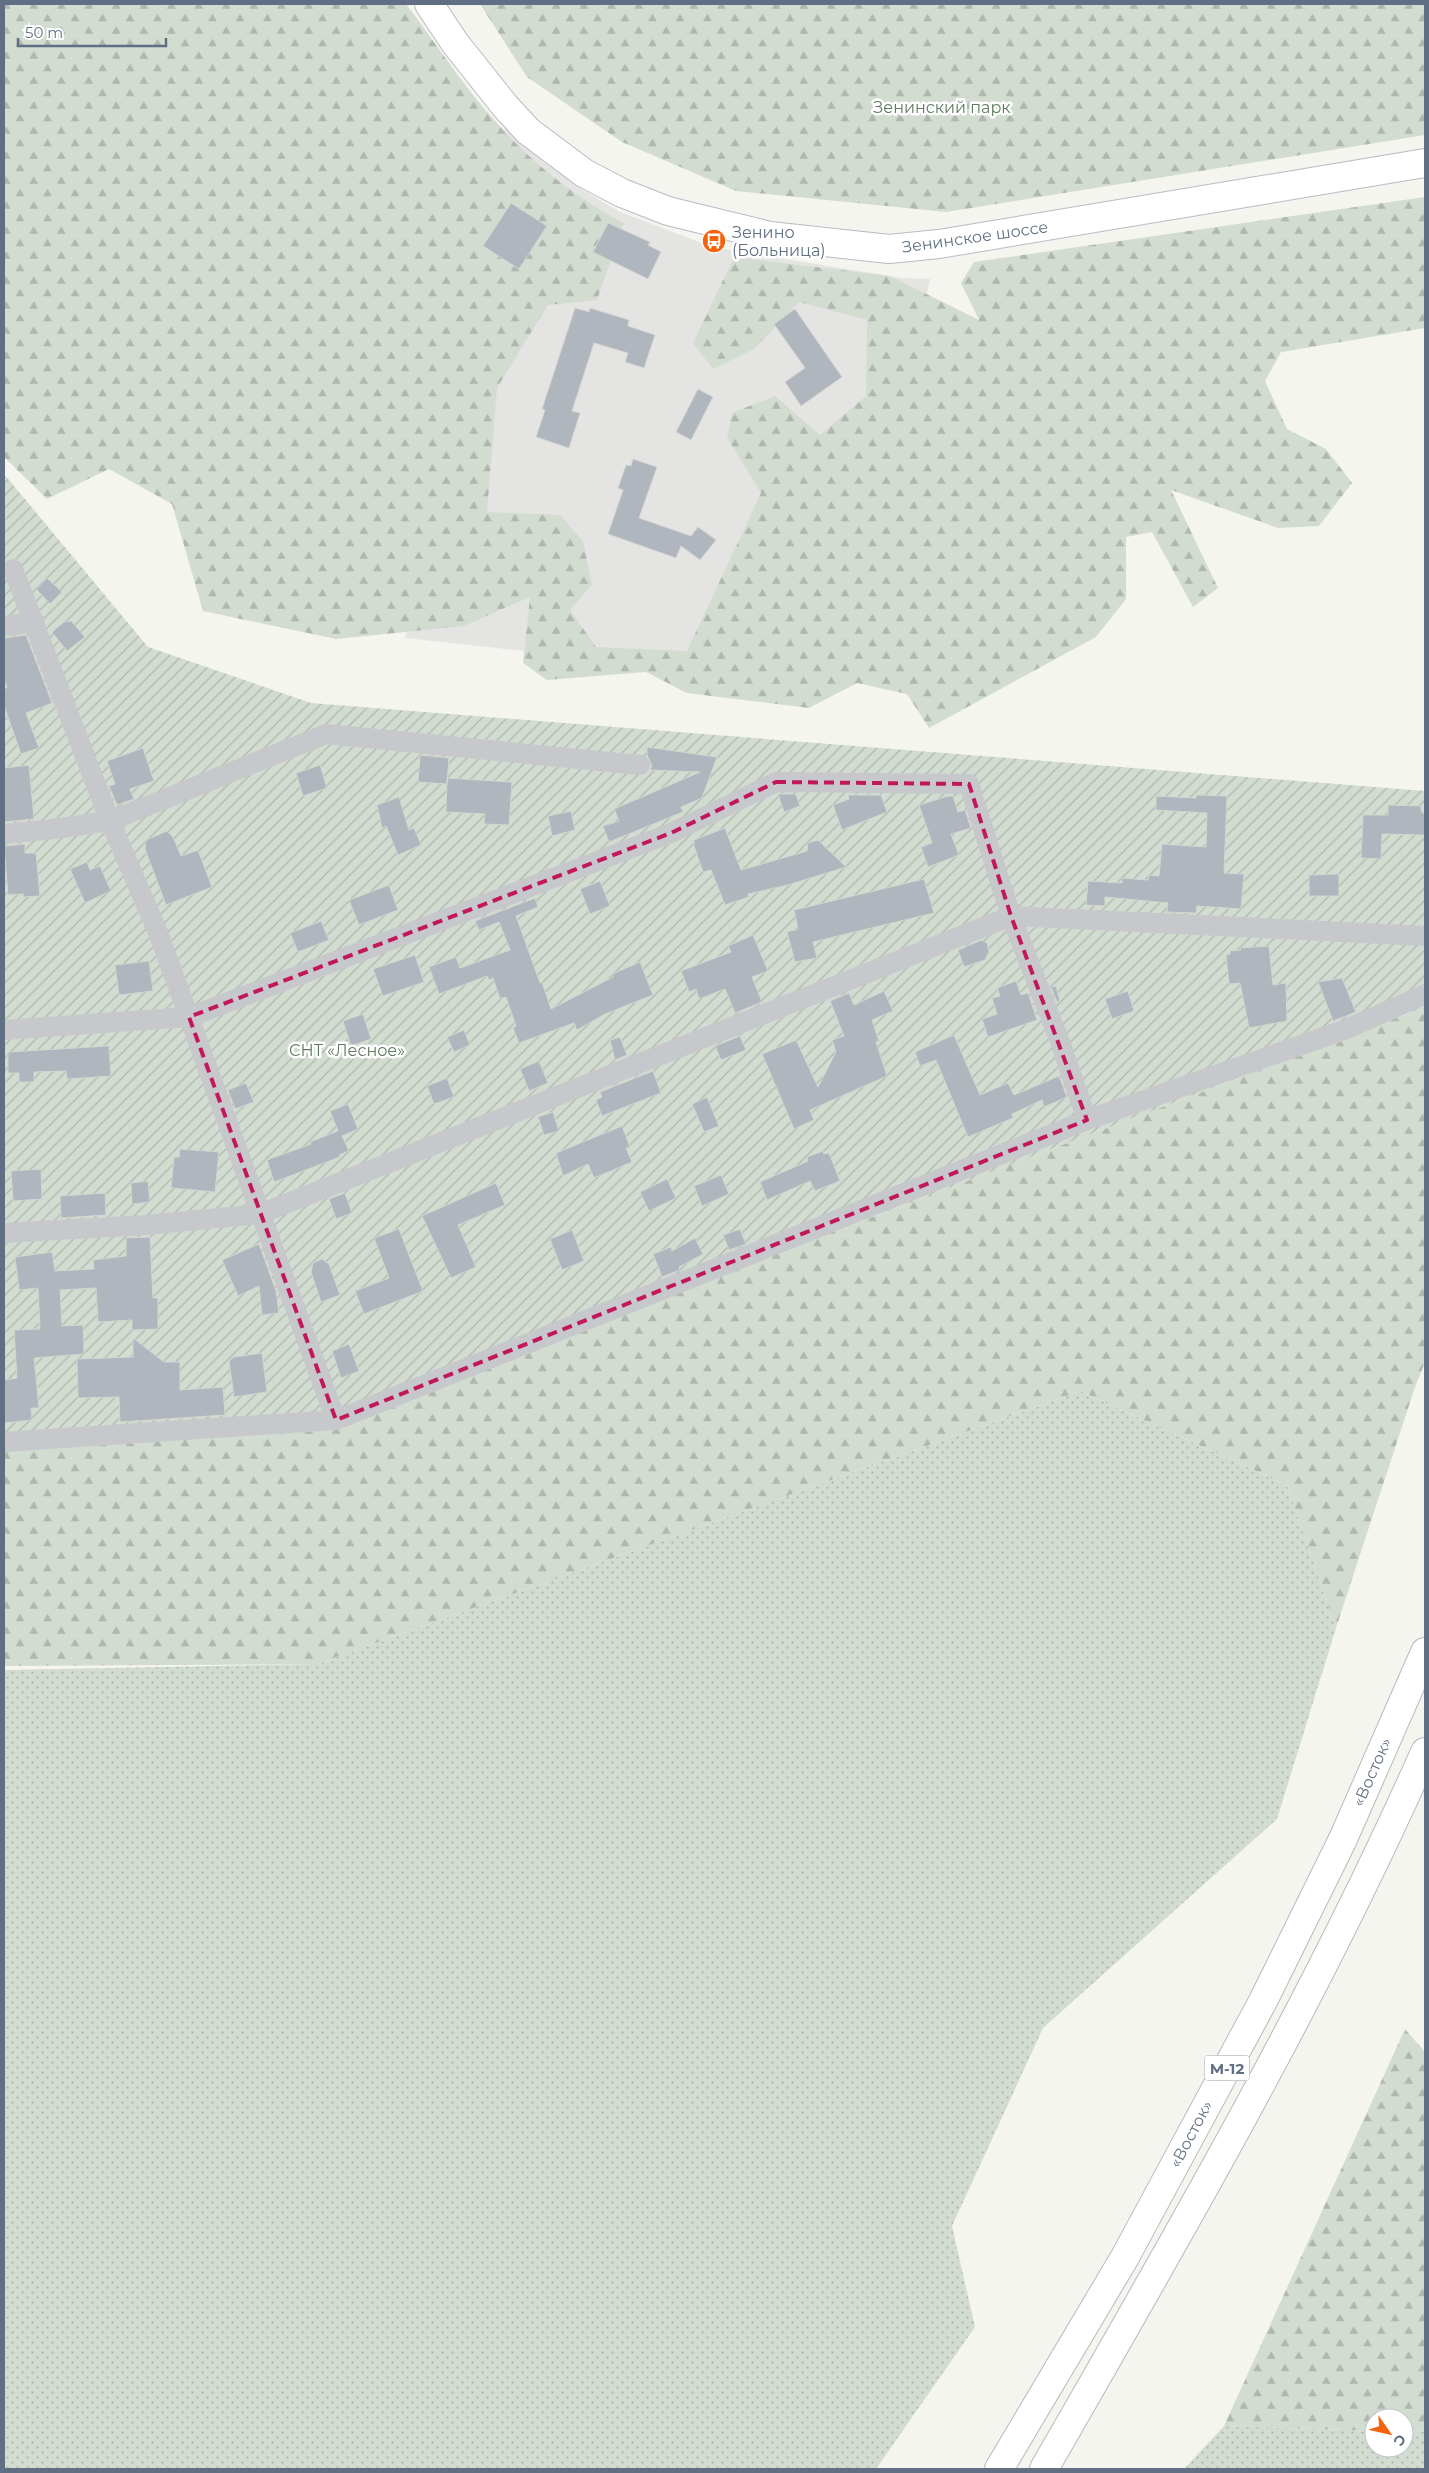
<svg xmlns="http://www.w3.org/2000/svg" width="1429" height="2473" font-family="Montserrat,sans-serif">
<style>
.built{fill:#e4e5e3}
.grass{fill:url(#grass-dots)}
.forest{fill:url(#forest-firs)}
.garden{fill:url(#garden-furrows)}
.building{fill:#b0b6bd;stroke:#d5d5d2}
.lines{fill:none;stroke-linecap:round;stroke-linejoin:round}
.secondary-casing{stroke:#b7bbc1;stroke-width:30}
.trunk-casing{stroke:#b7babd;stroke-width:30}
.minor{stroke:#c6c8cc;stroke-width:20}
.secondary{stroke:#fff;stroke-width:28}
.trunk{stroke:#fff;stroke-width:28}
.marked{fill:none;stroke:#c2185b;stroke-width:4;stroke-dasharray:10 6;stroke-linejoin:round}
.labels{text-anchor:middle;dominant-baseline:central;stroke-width:5;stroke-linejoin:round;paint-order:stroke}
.shield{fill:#fff;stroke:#909aa9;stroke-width:1}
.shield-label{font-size:15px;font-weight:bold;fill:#606f84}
.park-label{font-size:16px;fill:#617a5f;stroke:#fff}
.poi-label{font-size:16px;fill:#606f84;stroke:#fff;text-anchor:start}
.street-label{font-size:16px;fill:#606f84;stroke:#fff}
</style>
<defs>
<pattern id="grass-dots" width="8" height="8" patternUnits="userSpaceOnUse" patternTransform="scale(1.25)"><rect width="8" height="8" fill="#d3dcd0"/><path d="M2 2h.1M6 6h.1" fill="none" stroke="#afb7ae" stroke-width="1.8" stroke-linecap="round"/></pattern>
<pattern id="forest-firs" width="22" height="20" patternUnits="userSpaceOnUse" patternTransform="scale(1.25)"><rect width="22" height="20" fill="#d3dcd0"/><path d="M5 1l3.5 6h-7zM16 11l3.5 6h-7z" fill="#afb7ae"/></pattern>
<pattern id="garden-furrows" width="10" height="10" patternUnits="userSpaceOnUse" patternTransform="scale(1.25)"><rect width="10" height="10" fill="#d3dcd0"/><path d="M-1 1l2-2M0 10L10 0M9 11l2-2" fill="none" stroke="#afb7ae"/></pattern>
</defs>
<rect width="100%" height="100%" fill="#f4f5ef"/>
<path class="built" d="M 505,127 L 524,146 L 583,190 L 618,211 L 712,247 L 902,278 L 930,279 L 850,687 L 405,638 Z"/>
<path class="grass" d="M 1080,1391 L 1287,1485 L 1336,1628 L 1277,1819 L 1043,2028 L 952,2226 L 975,2327 L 876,2469 L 4,2469 L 4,1670 L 317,1664 Z
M 1224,2426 L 1374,2431 L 1374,2448 L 1404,2448 L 1404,2431 L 1425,2432 L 1425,2469 L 1184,2469 Z"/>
<path class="forest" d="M 4,4 L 406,4 C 435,42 464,87 496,122 C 532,163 576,198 624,223 L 597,300 L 548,305 L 497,388 L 487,512 L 560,515 L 583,541 L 592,585 L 570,610 L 596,647 L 687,651 L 761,493 L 727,438 L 732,413 L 775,396 L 820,435 L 866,396 L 867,320 L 799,302 L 754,349 L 713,369 L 693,343 L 734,257 L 890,276 L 979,320 L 961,283 L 974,262 L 1425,197 L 1425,328 L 1281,352 L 1265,381 L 1287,429 L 1326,449 L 1352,483 L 1319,526 L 1278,528 L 1171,490 L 1218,588 L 1193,607 L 1152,532 L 1126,537 L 1126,599 L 1096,637 L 929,728 L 907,694 L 857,683 L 809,708 L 687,693 L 646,672 L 547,680 L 523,663 L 530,597 L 464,626 L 336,639 L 203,611 L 172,504 L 109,469 L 47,499 L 4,457 Z
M 480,4 L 1425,4 L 1425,135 L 946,212 L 736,191 L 622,142 L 527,77 Z
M 1425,1007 L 1425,1362 L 1415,1387 L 1336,1628 L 1287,1485 L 1080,1391 L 317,1664 L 4,1666 L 4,1447 L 317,1428 Z
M 1405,2029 L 1425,2052 L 1425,2432 L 1404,2431 L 1404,2418 L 1374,2418 L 1374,2431 L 1224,2426 Z"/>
<path class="garden" d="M 4,474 L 148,647 L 311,703 L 1425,791 L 1425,1007 L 317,1428 L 4,1447 Z"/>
<path class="building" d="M 511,203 L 547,226 L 519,269 L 483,246 Z
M 608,223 L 650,242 L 648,245 L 661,252 L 648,279 L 593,252 Z
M 575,308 L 589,312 L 590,308 L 629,320 L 628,326 L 655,335 L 644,368 L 625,362 L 628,353 L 594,343 L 572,411 L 580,413 L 569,448 L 536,437 L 545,410 L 542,409 Z
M 795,309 L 842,377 L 801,406 L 785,382 L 805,368 L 774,324 Z
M 698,389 L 713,397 L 691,440 L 676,432 Z
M 633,459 L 657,467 L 639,518 L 691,536 L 698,527 L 716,540 L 700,560 L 681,546 L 676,558 L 608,534 L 623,490 L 618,488 L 626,465 L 631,466 Z
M 47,578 L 62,592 L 50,604 L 36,589 Z
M 71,621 L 85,637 L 67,651 L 52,632 L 64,622 Z
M 26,635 L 52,703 L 26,713 L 39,748 L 21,754 L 4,706 L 4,690 L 7,687 L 4,679 L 4,638 Z
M 647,747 L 717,757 L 702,798 L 681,807 L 683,812 L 609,842 L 603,826 L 619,821 L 614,809 L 700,772 L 650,770 L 652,766 L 647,755 Z
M 143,748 L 154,781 L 130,789 L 134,799 L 117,805 L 109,786 L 115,784 L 107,761 Z
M 420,755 L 449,758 L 447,784 L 418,782 Z
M 29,765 L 34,819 L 4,822 L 4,768 Z
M 320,765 L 327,788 L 303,796 L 296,773 Z
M 447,778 L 512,782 L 509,825 L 484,824 L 485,814 L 446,812 Z
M 778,794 L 796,794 L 800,806 L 784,812 Z
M 848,795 L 881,795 L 887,812 L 842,830 L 833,805 L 849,799 Z
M 1196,795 L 1227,796 L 1224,873 L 1244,874 L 1241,909 L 1197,906 L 1196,913 L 1167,912 L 1168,903 L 1105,897 L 1105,906 L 1086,905 L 1088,881 L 1122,883 L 1122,878 L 1148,880 L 1149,875 L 1159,876 L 1162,844 L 1206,847 L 1207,813 L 1156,810 L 1156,796 L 1196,798 Z
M 948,796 L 953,796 L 958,812 L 965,810 L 971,828 L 951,834 L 959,855 L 928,867 L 921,847 L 932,843 L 919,805 Z
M 399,797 L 409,830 L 414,828 L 421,845 L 398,855 L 386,826 L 382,828 L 377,805 Z
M 1388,805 L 1421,806 L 1421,811 L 1425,815 L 1425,835 L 1382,834 L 1381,859 L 1361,858 L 1363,815 L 1388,815 Z
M 571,811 L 575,830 L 552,836 L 548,816 Z
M 725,828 L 741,870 L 807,851 L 808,843 L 818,840 L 846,867 L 788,885 L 748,894 L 749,897 L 725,905 L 711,870 L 703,872 L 694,846 L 694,840 Z
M 167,831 L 173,837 L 181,856 L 198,850 L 212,887 L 166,905 L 145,849 L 146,840 Z
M 25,844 L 25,853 L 36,853 L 40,896 L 23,897 L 23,894 L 8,895 L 4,846 Z
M 87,862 L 90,870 L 100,866 L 111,891 L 85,903 L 70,869 Z
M 1339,874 L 1339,896 L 1309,896 L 1309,875 Z
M 924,879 L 934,913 L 813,942 L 817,958 L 795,962 L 787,932 L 798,929 L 794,910 Z
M 600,881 L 610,906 L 590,914 L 580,889 Z
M 389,885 L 398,910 L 359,925 L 349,900 Z
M 535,898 L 538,907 L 516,916 L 540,983 L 542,982 L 551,1009 L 613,977 L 612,974 L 640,962 L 653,995 L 605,1014 L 577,1030 L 574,1023 L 519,1043 L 513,1028 L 516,1026 L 506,997 L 500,999 L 493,978 L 489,980 L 487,976 L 439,994 L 429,967 L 456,957 L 460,968 L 510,950 L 499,922 L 479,930 L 475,921 Z
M 321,921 L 329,940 L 298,952 L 290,933 Z
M 753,935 L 768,971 L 752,977 L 762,1002 L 735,1013 L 725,989 L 699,999 L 696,989 L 689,992 L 681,971 L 731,952 L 728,946 Z
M 982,940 L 987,943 L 989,952 L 985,960 L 964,967 L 958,950 Z
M 1269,946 L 1273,985 L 1286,983 L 1287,1021 L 1249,1028 L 1240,983 L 1229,984 L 1226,955 L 1230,954 L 1230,951 L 1241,950 L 1240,948 Z
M 415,955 L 424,982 L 383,996 L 373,969 Z
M 149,961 L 153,991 L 119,995 L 115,965 Z
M 1342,978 L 1356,1012 L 1333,1021 L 1318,982 Z
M 1016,981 L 1021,995 L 1028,993 L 1037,1020 L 988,1037 L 982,1019 L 997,1014 L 992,998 L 1000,996 L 997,988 Z
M 1056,986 L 1060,1001 L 1057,1002 L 1051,987 Z
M 884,991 L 893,1011 L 872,1020 L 879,1041 L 876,1042 L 887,1076 L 810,1110 L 814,1120 L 794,1129 L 762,1054 L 796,1040 L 818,1087 L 836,1052 L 832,1040 L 844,1036 L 830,1001 L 849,993 L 854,1005 Z
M 1128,991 L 1134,1011 L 1112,1019 L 1105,999 Z
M 363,1014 L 371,1039 L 351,1046 L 343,1021 Z
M 464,1030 L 470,1045 L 454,1052 L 447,1037 Z
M 954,1035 L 980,1095 L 1008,1083 L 1014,1095 L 1059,1076 L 1067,1097 L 1044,1107 L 1042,1100 L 1012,1114 L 1013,1118 L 968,1137 L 936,1060 L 920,1066 L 915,1052 Z
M 740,1036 L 746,1050 L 721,1060 L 715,1046 Z
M 620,1037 L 627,1055 L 615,1060 L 610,1040 Z
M 109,1046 L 111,1076 L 67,1079 L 66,1071 L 34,1072 L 34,1082 L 19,1082 L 19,1073 L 8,1073 L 8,1052 Z
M 539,1061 L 548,1083 L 529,1091 L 520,1069 Z
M 653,1071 L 661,1093 L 602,1116 L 596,1100 L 602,1097 L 600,1092 Z
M 447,1078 L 454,1097 L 434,1104 L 427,1086 Z
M 246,1083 L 254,1102 L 235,1109 L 228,1090 Z
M 707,1097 L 719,1126 L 704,1132 L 692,1104 Z
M 348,1104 L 358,1129 L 342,1136 L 349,1151 L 339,1155 L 340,1157 L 274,1182 L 267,1160 L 311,1144 L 310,1142 L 338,1131 L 330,1111 Z
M 553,1112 L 559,1131 L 544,1135 L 538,1117 Z
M 622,1126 L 630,1147 L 626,1148 L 632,1162 L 594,1178 L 588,1164 L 563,1176 L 556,1153 Z
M 180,1149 L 219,1152 L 215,1192 L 171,1188 L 174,1157 L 179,1157 Z
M 823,1151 L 824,1154 L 829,1153 L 840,1181 L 815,1191 L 810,1181 L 767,1200 L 760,1182 L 808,1161 L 807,1157 Z
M 41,1169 L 42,1199 L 13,1201 L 11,1171 Z
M 721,1175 L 729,1194 L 702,1206 L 694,1186 Z
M 667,1179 L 676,1198 L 649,1211 L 640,1192 Z
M 148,1181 L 150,1202 L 132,1204 L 131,1183 Z
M 496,1183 L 505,1205 L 458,1225 L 476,1267 L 451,1278 L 422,1216 Z
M 105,1193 L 106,1215 L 61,1218 L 60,1196 Z
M 345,1193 L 352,1213 L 336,1219 L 329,1199 Z
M 399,1229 L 423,1291 L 364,1314 L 355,1291 L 389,1278 L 374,1238 Z
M 740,1229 L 746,1244 L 729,1250 L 723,1235 Z
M 572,1230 L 584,1261 L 562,1270 L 550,1239 Z
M 150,1237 L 153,1298 L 158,1298 L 158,1329 L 132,1330 L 132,1320 L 98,1322 L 96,1288 L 60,1290 L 62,1326 L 83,1325 L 84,1354 L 34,1358 L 39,1408 L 31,1408 L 32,1420 L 4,1423 L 4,1380 L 17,1378 L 14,1330 L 40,1329 L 38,1288 L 19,1290 L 15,1257 L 52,1252 L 55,1271 L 94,1269 L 93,1260 L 126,1256 L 126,1238 Z
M 695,1238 L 703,1254 L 679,1267 L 680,1270 L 662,1277 L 653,1254 L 671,1247 L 672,1251 Z
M 259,1244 L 276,1291 L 279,1313 L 262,1315 L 259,1286 L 238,1296 L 222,1260 Z
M 322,1259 L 329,1264 L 340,1295 L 321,1302 L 311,1272 L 313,1263 Z
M 133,1338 L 164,1362 L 180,1362 L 180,1390 L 223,1387 L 225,1415 L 120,1422 L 119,1397 L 78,1398 L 77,1359 L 133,1357 Z
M 349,1344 L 359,1371 L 341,1378 L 332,1351 Z
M 262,1353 L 267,1392 L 234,1397 L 229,1361 L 234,1357 Z"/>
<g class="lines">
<g class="secondary-casing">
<path id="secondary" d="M 429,4 L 455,43 L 505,106 L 528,131 L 584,173 L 622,193 L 668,211 L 770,236 L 889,249 L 939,244 L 1425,163"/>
</g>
<g class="trunk-casing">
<path id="trunk" d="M 999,2469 L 1125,2257 L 1263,2001 L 1343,1839 L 1425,1652
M 1044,2469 C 1179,2234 1315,2000 1425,1752"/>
</g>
<path class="minor" d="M 13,569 L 110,821 L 159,935 L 336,1420
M 4,626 L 35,622
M 4,834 L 46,830 L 110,821 L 326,734 L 640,765
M 4,1030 L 189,1017 L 671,833 L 776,782 L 969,784 L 1011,916 L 1060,1042 L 1087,1120
M 4,1233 L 146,1225 L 260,1214 L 1011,916 L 1425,936
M 4,1442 L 336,1420 L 1087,1120 L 1347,1029 L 1425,994"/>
<use href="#secondary" class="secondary"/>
<use href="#trunk" class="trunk"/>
</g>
<path class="marked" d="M 776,782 L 969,784 L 1011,916 L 1087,1120 L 336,1420 L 189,1017 L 671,833 Z"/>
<defs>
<g id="bus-disc" transform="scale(1.25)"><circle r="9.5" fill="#f5630f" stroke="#fff"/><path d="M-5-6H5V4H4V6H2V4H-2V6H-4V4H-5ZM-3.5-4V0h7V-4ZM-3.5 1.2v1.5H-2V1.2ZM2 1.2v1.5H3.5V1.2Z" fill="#fff"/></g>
</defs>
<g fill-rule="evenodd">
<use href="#bus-disc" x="714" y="241"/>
</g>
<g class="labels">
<rect class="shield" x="1204.5" y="2055.5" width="45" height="25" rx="4"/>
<g class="shield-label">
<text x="1227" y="2068">М-12</text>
</g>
<g class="park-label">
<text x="942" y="107">Зенинский парк</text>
<text x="347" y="1050">СНТ «Лесное»</text>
</g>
<g class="poi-label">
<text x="732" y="232">Зенино<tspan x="732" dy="18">(Больница)</tspan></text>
</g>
<g class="street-label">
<text transform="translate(975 237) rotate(-8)">Зенинское шоссе</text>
<text transform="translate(1372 1772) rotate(-66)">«Восток»</text>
<text transform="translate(1191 2134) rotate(-62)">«Восток»</text>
</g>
</g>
<rect width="1429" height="2473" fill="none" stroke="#606f84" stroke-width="10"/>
<g transform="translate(1389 2433) rotate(124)"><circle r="24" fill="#ffffff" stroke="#bfc5ce"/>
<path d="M0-4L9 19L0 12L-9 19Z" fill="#f5630f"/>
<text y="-8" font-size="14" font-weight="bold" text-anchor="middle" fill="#606f84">С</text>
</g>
<path d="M18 38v8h148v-8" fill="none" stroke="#606f84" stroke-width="2.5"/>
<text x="25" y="38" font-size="15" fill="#606f84" stroke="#ffffff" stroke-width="4" paint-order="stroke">50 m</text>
</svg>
